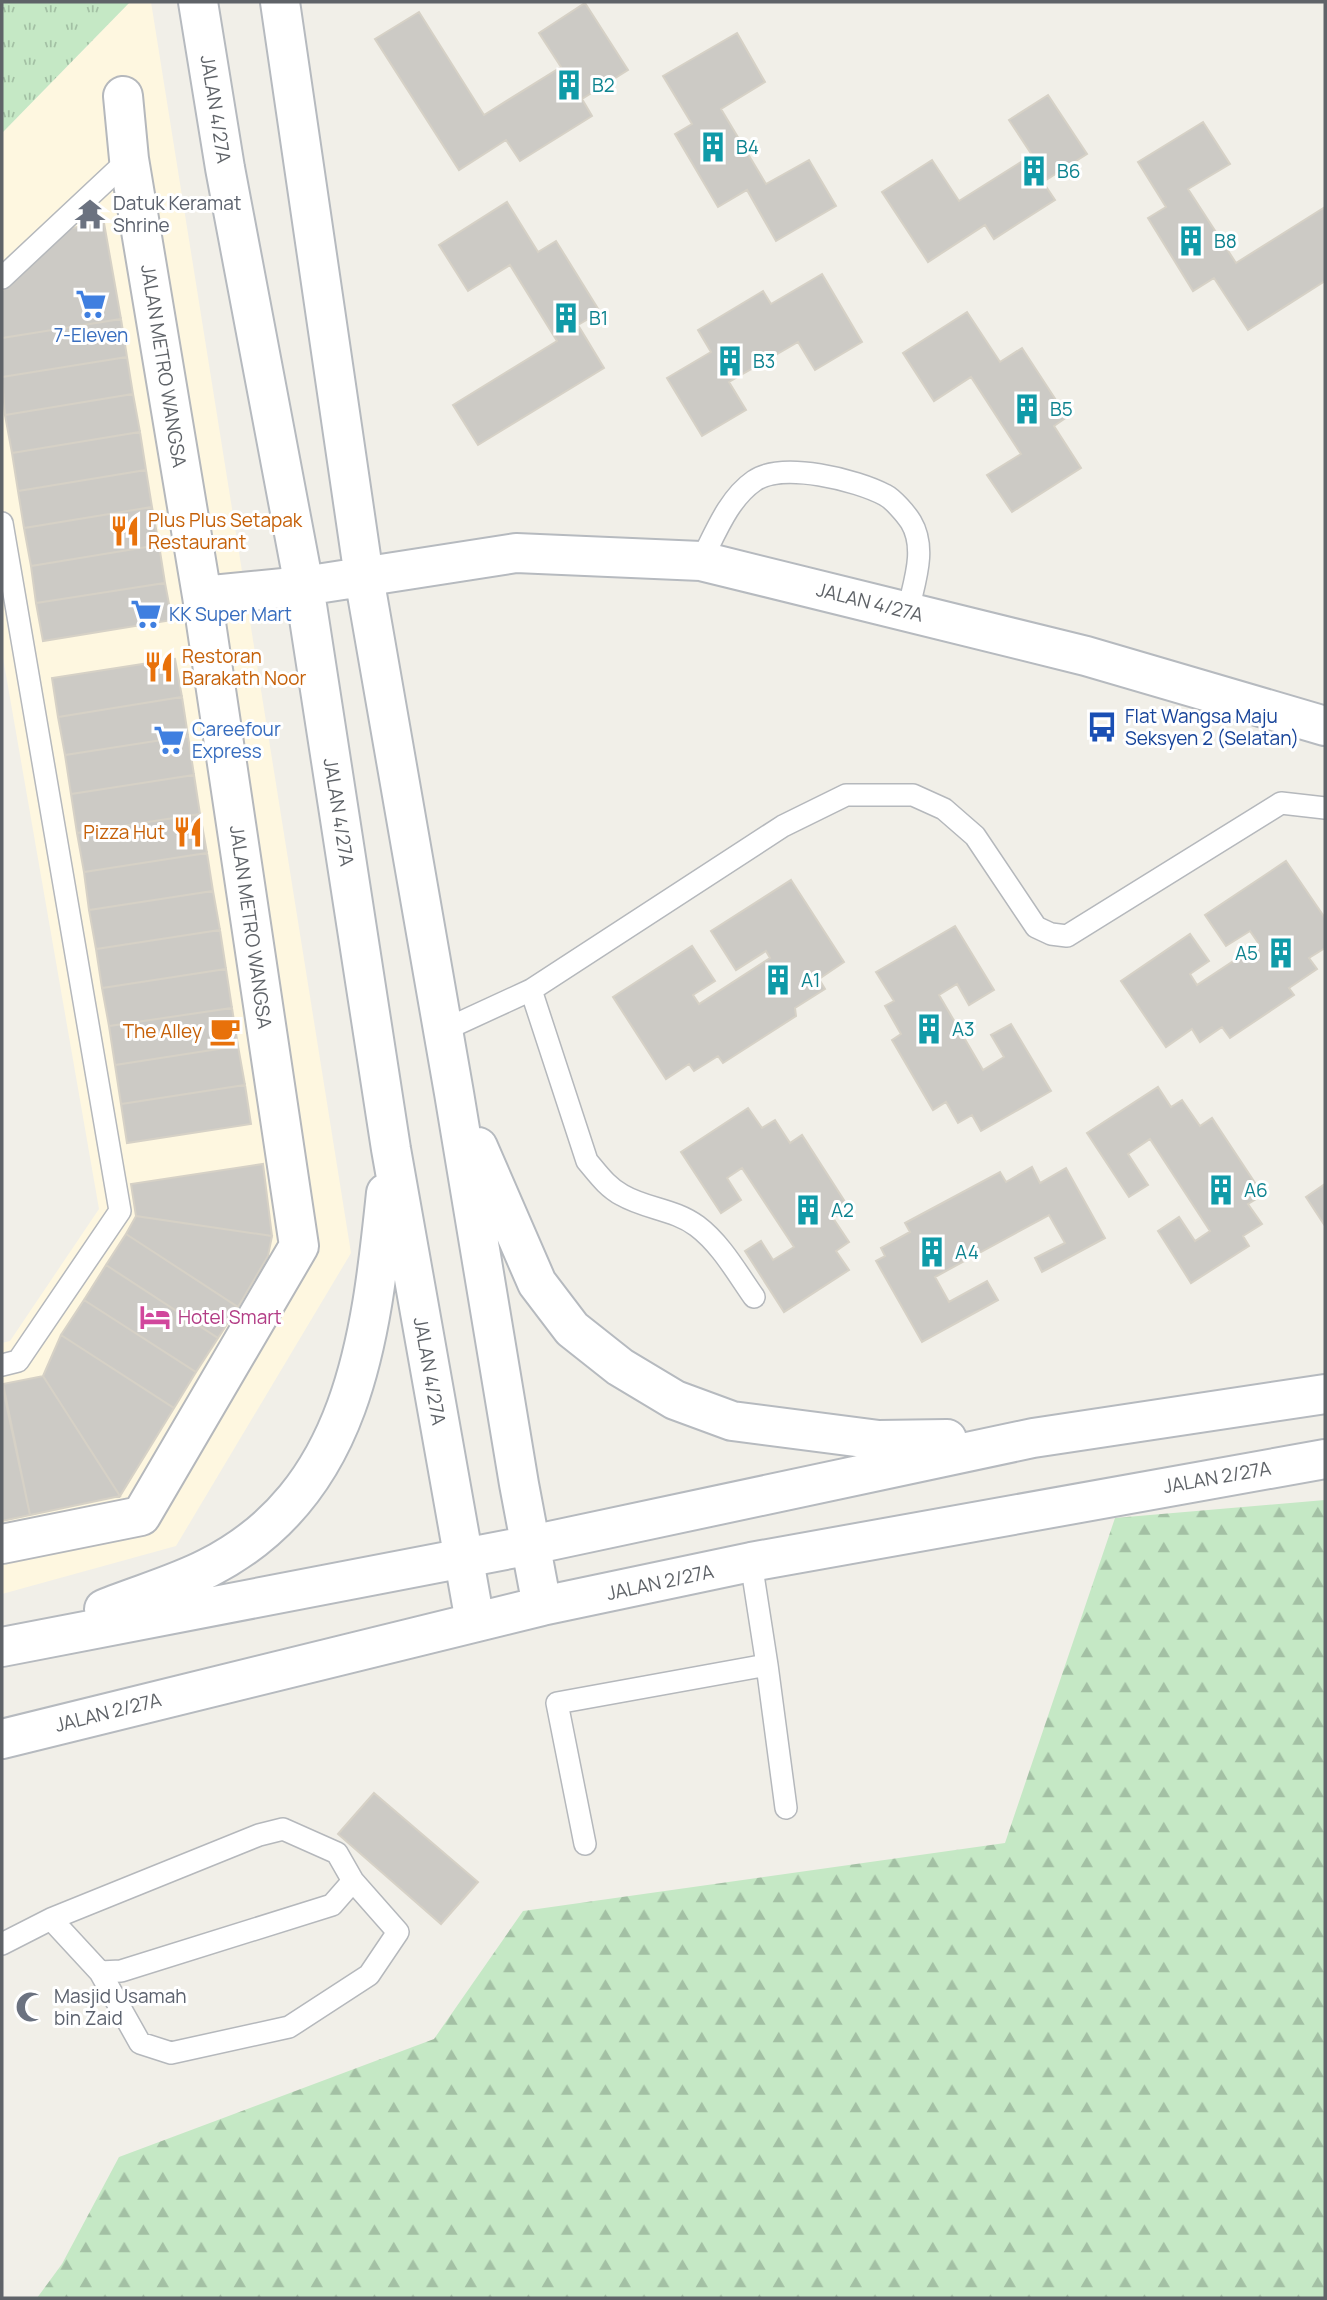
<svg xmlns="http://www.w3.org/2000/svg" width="1327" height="2300" font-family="Manrope,sans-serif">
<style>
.commercial{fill:#fef7e0}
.forest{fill:url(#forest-firs)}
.park{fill:url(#park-tufts)}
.building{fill:#cccac5;stroke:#d6d1c6;stroke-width:2}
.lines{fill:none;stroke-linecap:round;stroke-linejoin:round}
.lane-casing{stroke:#b5b8bc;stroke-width:24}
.street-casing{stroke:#b5b8bc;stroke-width:42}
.secondary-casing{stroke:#b6babf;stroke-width:42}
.lane{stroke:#fff;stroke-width:21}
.street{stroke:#fff;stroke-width:38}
.secondary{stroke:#fff;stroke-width:38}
.labels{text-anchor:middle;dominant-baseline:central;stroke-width:6;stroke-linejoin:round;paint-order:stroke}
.culture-label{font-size:19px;fill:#0d838f;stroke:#fff;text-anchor:start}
.street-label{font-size:19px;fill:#5f6368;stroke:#fff}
.worship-label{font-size:19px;fill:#5b616d;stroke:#fff;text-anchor:start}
.shop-label{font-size:19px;fill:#366cbe;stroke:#fff;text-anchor:start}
.food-label{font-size:19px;fill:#c56008;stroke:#fff;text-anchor:start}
.transit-label{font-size:19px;fill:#164399;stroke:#fff;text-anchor:start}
.hotel-label{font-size:19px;fill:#b23c85;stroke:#fff;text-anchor:start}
</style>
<defs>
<pattern id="forest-firs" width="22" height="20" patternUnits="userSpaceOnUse" patternTransform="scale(1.75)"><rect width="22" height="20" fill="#c5e8c5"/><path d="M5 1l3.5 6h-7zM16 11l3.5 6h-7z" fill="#a3c0a4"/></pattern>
<pattern id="park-tufts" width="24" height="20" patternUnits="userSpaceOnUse" patternTransform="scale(1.75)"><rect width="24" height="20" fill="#c5e8c5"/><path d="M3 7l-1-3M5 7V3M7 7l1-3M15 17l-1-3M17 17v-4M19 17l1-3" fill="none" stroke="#a3c0a4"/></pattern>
</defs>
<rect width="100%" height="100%" fill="#f1efe8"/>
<path class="commercial" d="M 130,2 L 151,2 L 351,1253 L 176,1546 L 2,1594 L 2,1343 L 10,1341 L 99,1209 L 2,652 L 2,133 Z"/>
<path class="forest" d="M 1325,1500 L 1325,2298 L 37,2298 L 62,2264 L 119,2157 L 434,2039 L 523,1911 L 1005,1843 L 1115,1518 Z"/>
<path class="park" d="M 2,2 L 130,2 L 2,133 Z"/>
<path class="building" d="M 585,3 L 628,70 L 582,99 L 592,116 L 520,161 L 506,140 L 459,170 L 375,39 L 419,12 L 484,115 L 561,67 L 539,33 Z
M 737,33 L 765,82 L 721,109 L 766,184 L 809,160 L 836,206 L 776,241 L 747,190 L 718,207 L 675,134 L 692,124 L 663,76 Z
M 1048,95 L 1087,154 L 1043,182 L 1055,200 L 994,239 L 985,225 L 928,262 L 882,192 L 932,160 L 959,201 L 1032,155 L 1009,120 Z
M 1203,122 L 1230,164 L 1188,189 L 1236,263 L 1325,207 L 1325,281 L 1248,330 L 1214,278 L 1193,291 L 1148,218 L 1166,207 L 1138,162 Z
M 507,202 L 538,252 L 556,241 L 600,312 L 578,325 L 604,368 L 478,445 L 453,405 L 557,341 L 510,265 L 468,291 L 439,245 Z
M 104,223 L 121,319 L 2,338 L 2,291 L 53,231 Z
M 822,274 L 862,342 L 815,370 L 798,342 L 729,382 L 746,410 L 702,436 L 667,378 L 711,352 L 698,330 L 763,291 L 771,304 Z
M 967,312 L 1000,362 L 1022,348 L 1067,417 L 1054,426 L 1081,468 L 1012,512 L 987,475 L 1021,454 L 971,377 L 934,401 L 903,353 Z
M 121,319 L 127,357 L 2,377 L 2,338 Z
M 127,357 L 133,394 L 5,415 L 2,377 Z
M 133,394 L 140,432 L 12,453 L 5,415 Z
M 140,432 L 146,470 L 18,491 L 12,453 Z
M 146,470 L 152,507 L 24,528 L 18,491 Z
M 152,507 L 159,545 L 31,566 L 24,528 Z
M 159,545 L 165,583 L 36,603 L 31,566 Z
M 165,583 L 172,620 L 43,641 L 36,603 Z
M 175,659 L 182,697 L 58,717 L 52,678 Z
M 182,697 L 188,736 L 65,755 L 58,717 Z
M 188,736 L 194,775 L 71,794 L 65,755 Z
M 194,775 L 200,814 L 77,833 L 71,794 Z
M 200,814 L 207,853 L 84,872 L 77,833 Z
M 207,853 L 213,891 L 89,910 L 84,872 Z
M 1286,861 L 1325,918 L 1325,948 L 1309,958 L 1317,969 L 1289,988 L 1294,995 L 1230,1038 L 1222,1027 L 1200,1042 L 1192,1029 L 1166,1047 L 1121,981 L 1190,934 L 1209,961 L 1190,974 L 1197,985 L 1259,944 L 1250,931 L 1226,946 L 1205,915 Z
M 791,880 L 844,962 L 819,979 L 825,989 L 795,1008 L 796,1016 L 723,1063 L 718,1056 L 694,1071 L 689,1064 L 666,1079 L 613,997 L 692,946 L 715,981 L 693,995 L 699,1004 L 770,958 L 766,951 L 736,970 L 711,931 Z
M 213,891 L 220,930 L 96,949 L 89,910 Z
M 955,926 L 994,990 L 969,1005 L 957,984 L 939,995 L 983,1070 L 1004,1057 L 991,1035 L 1011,1024 L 1051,1091 L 981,1131 L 972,1115 L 958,1123 L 946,1102 L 933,1110 L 892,1040 L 901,1034 L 885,1006 L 894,1001 L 876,972 Z
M 220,930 L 226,969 L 102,988 L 96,949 Z
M 226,969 L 232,1008 L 109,1026 L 102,988 Z
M 232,1008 L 238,1046 L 115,1065 L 109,1026 Z
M 238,1046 L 245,1085 L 121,1104 L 115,1065 Z
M 245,1085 L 251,1124 L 127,1143 L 121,1104 Z
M 1158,1087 L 1171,1107 L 1182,1100 L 1200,1126 L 1212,1118 L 1263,1195 L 1248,1204 L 1262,1224 L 1243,1236 L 1249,1246 L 1191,1283 L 1158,1231 L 1179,1217 L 1195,1241 L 1210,1231 L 1150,1139 L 1128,1154 L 1148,1185 L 1129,1197 L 1087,1133 Z
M 748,1108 L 762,1128 L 775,1120 L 790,1143 L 802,1135 L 849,1208 L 833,1218 L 849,1242 L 836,1251 L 849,1270 L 784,1312 L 745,1251 L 761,1241 L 773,1260 L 794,1247 L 742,1168 L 727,1178 L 741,1200 L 721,1213 L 681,1152 Z
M 263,1164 L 272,1236 L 136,1216 L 131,1184 Z
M 1032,1167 L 1040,1183 L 1066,1168 L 1105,1238 L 1042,1272 L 1035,1258 L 1065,1243 L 1049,1215 L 935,1277 L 949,1302 L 987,1281 L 998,1300 L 922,1342 L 876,1261 L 885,1256 L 881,1248 L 910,1232 L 905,1223 L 1000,1172 L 1006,1182 Z
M 1325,1184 L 1325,1226 L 1306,1197 Z
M 136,1216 L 272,1236 L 268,1256 L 238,1307 L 126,1234 Z
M 126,1234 L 238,1307 L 218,1338 L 106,1265 Z
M 106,1265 L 218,1338 L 196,1372 L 84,1300 Z
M 84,1300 L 196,1372 L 174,1408 L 61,1335 Z
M 61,1335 L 174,1408 L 120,1496 L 43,1376 Z
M 43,1376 L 120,1496 L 30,1515 L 3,1384 Z
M 2,1384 L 30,1515 L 2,1521 Z
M 374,1793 L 478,1882 L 441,1924 L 338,1834 Z"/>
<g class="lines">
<g class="lane-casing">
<path id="lane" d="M 2,278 L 129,159
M 2,523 L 120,1211 L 18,1361 L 2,1365
M 701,561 C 715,534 728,499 754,481 C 782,461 857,480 885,495 C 893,499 906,514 911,522 C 927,549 914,582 908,611
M 531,990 L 587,1161 C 598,1174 607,1187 622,1195 C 646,1209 674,1209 697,1226 C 721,1244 737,1273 754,1297
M 442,1031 L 531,990 L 783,826 L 846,795 L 913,795 L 944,809 L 975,836 L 1036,927 L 1051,934 L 1067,936 L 1281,803 L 1325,808
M 767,1665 L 786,1808
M 585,1844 L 557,1703 L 767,1665 L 751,1562
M 2,1944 L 51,1919 L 259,1835 L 283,1829 L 337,1853 L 353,1881 L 398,1932 L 369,1975 L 289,2027 L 171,2053 L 140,2043 L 100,1972 L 51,1919
M 100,1972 L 121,1971 L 332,1905 L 353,1881"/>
</g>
<g class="street-casing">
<path id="street" d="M 202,596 L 304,586
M 2,1544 L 141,1516 L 299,1246 L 202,596 L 129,159 L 123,96"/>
</g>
<g class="secondary-casing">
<path id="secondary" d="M 198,2 L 225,168 L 304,586 L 391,1149 L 475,1622
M 280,2 L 364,577 L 454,1093 L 519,1484 L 542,1606
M 304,586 L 516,553 L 701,561 L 1086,656 L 1325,726
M 478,1147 L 537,1283 L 572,1329 L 620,1367 L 675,1400 L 732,1421 L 879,1440 L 947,1439
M 104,1609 C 138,1595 175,1585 208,1568 C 354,1494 371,1338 386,1193
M 2,1647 L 531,1545 L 1033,1438 L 1325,1394
M 2,1739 L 542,1606 L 751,1562 L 1325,1459"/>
</g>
<use href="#lane" class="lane"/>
<use href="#street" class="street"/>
<use href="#secondary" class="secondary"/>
</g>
<defs>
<g id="building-bare" transform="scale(2.415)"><path d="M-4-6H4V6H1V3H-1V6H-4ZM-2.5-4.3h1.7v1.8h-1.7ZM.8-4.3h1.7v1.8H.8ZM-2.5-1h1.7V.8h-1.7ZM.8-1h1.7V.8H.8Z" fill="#0f9aa8" stroke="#fff" stroke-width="2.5" paint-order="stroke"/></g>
<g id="temple-bare" transform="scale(2.415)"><path d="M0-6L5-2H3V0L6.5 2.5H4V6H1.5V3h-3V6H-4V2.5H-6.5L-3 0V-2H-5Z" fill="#6b7280" stroke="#fff" stroke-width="2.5" paint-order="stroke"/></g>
<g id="supermarket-bare" transform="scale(2.415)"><path d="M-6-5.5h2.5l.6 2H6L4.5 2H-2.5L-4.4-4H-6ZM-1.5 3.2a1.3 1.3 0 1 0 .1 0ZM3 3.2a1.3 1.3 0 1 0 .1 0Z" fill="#3f7fe0" stroke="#fff" stroke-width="2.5" paint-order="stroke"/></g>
<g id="restaurant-bare" transform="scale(2.415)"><path d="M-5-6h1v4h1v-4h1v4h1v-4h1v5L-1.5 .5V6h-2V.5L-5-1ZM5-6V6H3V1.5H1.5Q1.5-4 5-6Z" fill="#e8710a" stroke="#fff" stroke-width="2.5" paint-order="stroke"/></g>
<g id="bus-bare" transform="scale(2.415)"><path d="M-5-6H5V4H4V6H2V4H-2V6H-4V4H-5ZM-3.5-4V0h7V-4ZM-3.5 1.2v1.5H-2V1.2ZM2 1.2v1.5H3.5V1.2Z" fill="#1a4fb4" stroke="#fff" stroke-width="2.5" paint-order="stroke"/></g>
<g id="cafe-bare" transform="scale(2.415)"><path d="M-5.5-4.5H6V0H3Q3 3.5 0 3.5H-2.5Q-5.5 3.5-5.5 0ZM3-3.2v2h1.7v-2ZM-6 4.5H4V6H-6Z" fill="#e8710a" stroke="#fff" stroke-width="2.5" paint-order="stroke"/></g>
<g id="hotel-bare" transform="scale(2.415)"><path d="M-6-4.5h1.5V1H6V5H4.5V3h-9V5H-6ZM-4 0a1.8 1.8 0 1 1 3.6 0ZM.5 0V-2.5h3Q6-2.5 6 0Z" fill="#d1479c" stroke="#fff" stroke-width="2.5" paint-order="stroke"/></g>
<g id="mosque-bare" transform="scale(2.415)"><path d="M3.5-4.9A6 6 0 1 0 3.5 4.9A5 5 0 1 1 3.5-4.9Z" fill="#6b7280" stroke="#fff" stroke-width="2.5" paint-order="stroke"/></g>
</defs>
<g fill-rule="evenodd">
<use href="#building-bare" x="569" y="85"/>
<use href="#building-bare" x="713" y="147"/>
<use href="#building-bare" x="1034" y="171"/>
<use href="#temple-bare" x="90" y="214"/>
<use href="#building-bare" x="1191" y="241"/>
<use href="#supermarket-bare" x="91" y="304"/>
<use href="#building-bare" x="566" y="318"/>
<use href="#building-bare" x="730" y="361"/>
<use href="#building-bare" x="1027" y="409"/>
<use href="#restaurant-bare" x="125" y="531"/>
<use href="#supermarket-bare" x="146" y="614"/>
<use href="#restaurant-bare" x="159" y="667"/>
<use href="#bus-bare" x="1102" y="727"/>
<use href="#supermarket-bare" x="169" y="740"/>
<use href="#restaurant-bare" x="188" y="832"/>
<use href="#building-bare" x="1281" y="953"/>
<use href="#building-bare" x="778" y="980"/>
<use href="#building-bare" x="929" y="1029"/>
<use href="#cafe-bare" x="225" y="1031"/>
<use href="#building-bare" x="1221" y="1190"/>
<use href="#building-bare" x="808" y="1210"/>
<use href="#building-bare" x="932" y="1252"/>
<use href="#hotel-bare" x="155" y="1317"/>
<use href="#mosque-bare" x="31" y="2007"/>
</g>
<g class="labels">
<g class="culture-label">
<text x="592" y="85">B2</text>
<text x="736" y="147">B4</text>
<text x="1057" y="171">B6</text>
<text x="1214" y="241">B8</text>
<text x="589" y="318">B1</text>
<text x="753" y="361">B3</text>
<text x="1050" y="409">B5</text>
<text x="1258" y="953" text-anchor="end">A5</text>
<text x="801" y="980">A1</text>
<text x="952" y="1029">A3</text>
<text x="1244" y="1190">A6</text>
<text x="831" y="1210">A2</text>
<text x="955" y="1252">A4</text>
</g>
<g class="street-label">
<text transform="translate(216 109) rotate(81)">JALAN 4/27A</text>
<text transform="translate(164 366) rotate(81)">JALAN METRO WANGSA</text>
<text transform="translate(870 602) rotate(14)">JALAN 4/27A</text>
<text transform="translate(339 812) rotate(81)">JALAN 4/27A</text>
<text transform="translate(251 927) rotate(82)">JALAN METRO WANGSA</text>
<text transform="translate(430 1371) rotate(80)">JALAN 4/27A</text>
<text transform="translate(1217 1477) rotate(-10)">JALAN 2/27A</text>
<text transform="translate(660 1582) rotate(-12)">JALAN 2/27A</text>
<text transform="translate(108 1712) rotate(-14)">JALAN 2/27A</text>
</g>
<g class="worship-label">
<text x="113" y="203">Datuk Keramat<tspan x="113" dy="22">Shrine</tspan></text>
<text x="54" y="1996">Masjid Usamah<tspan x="54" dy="22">bin Zaid</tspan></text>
</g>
<g class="shop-label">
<text x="91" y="335" text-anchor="middle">7-Eleven</text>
<text x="169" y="614">KK Super Mart</text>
<text x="192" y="729">Careefour<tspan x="192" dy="22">Express</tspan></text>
</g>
<g class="food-label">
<text x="148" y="520">Plus Plus Setapak<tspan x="148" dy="22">Restaurant</tspan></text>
<text x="182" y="656">Restoran<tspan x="182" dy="22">Barakath Noor</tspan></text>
<text x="165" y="832" text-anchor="end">Pizza Hut</text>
<text x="202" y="1031" text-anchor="end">The Alley</text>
</g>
<g class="transit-label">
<text x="1125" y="716">Flat Wangsa Maju<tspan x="1125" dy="22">Seksyen 2 (Selatan)</tspan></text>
</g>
<g class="hotel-label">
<text x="178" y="1317">Hotel Smart</text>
</g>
</g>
<rect width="1327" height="2300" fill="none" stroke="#5f6368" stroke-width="7"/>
</svg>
